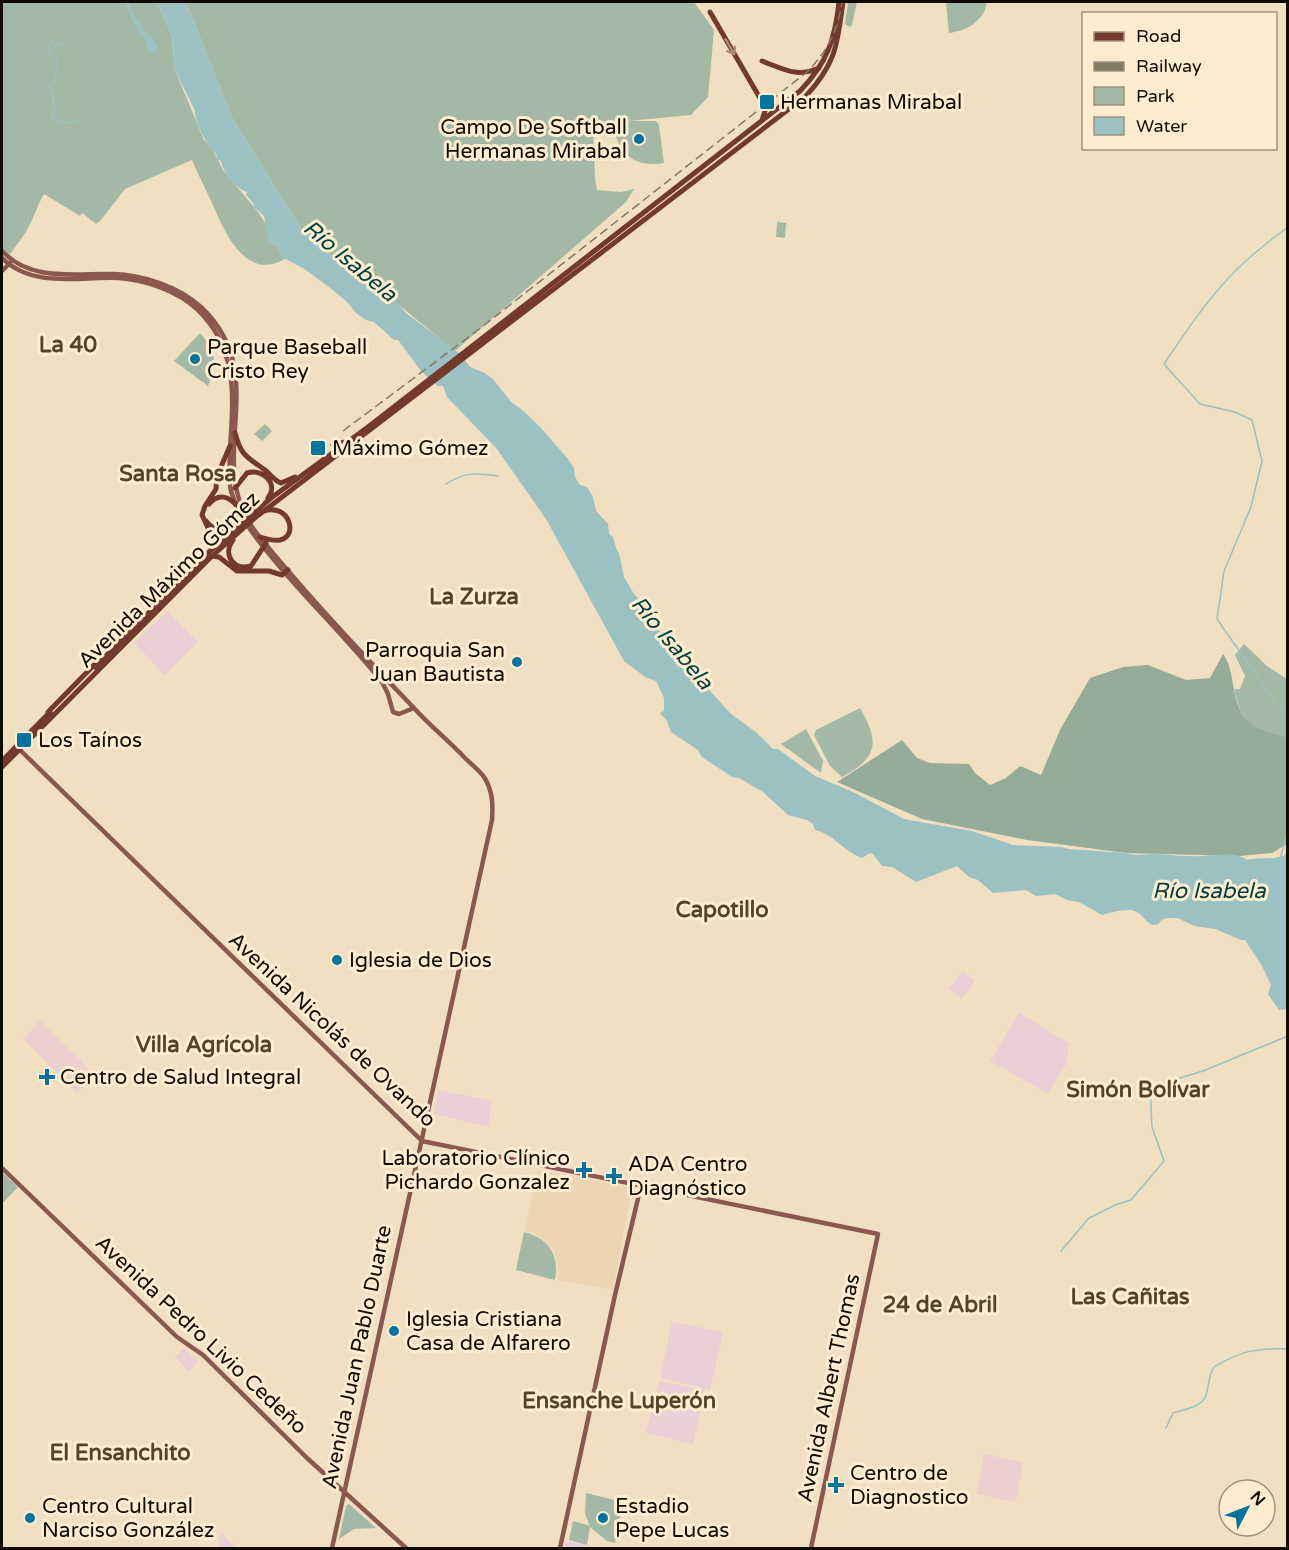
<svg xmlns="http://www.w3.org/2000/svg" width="1289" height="1550" font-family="'Varela Round',sans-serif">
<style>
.commercial{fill:#ebd0cf}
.built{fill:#ecd6b1}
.education{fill:#ead0d6}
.green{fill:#a3b9a6}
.forest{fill:#95ad98}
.water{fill:#9bc1c2}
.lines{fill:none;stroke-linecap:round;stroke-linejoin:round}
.stream{stroke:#9bc1c2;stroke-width:1.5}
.secondary{stroke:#8a584f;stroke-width:4.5}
.primary{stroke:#73382e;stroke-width:5}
.rail{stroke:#837864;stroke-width:1.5;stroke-dasharray:9 4.5;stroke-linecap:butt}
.oneway{stroke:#b28976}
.poi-dot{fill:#00749e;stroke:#feecce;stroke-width:2}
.labels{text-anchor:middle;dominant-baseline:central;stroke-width:6;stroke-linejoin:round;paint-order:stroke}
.poi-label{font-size:21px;fill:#110c03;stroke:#feecce;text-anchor:start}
.street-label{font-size:21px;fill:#110c03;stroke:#feecce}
.water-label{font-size:22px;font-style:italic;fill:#013f41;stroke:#feecce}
.neighbourhood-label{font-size:22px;font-weight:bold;fill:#524329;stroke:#feecce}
</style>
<rect width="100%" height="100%" fill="#f1dfc1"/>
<path class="commercial" d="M 40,1021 L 95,1075 L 77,1093 L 23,1039 Z
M 984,1454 L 1023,1462 L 1016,1502 L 976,1494 Z"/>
<path class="built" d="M 538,1170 L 632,1188 L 613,1290 L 558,1280 L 559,1270 L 553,1248 L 536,1234 L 525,1230 Z"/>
<path class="education" d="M 167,611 L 198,642 L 165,675 L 134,643 Z
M 962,971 L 975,980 L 962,999 L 949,989 Z
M 1019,1013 L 1069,1043 L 1066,1064 L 1048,1094 L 990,1061 Z
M 439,1090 L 492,1101 L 488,1127 L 434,1114 Z
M 672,1322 L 723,1332 L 710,1390 L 660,1378 Z
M 184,1348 L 198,1362 L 189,1371 L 175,1357 Z
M 659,1381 L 705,1390 L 693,1444 L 646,1433 Z
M 221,1533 L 237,1548 L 218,1548 Z
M 566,1541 L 601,1548 L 564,1548 Z"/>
<path class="green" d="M 2,2 L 156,2 L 166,21 L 172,37 L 175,70 L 204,140 L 211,146 L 223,170 L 258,212 L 267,226 L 269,244 L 277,246 L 285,259 C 245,282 224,231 212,203 C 205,188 198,174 192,160 L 125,189 L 101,220 L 96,224 L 82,213 L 80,216 L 44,194 C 37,206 34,217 28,228 C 23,237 15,247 9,256 L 2,248 Z
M 186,2 L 694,2 L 714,30 L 708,97 L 691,115 L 628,121 L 656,121 L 659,125 L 664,163 C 633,168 617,153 613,122 L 593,124 L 595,179 L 597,190 L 621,192 L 634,189 L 626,202 L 455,351 L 388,296 L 383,288 L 370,283 L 349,266 L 328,254 L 304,232 L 295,219 L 231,116 Z
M 848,2 L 857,2 L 852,25 L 850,27 L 845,24 Z
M 946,2 L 987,2 C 984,21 967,31 949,33 Z
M 777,222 L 786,223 L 785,238 L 776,237 Z
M 200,333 C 216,352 218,362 208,386 L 174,361 Z
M 265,424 L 272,431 L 262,441 L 254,434 Z
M 1244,644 L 1267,666 L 1287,679 L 1287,737 C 1252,727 1243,728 1234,689 L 1240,689 L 1245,676 L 1235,655 Z
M 860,708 C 880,742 878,758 842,777 L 830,766 L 814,735 L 816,730 Z
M 806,729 L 823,761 L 821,773 L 781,744 Z
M 2,1172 L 18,1187 L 2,1204 Z
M 524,1232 C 548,1238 560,1255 555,1280 L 516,1270 Z
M 586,1493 L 623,1502 L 615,1543 L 607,1541 L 590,1527 L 587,1545 L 569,1540 L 573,1521 L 590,1526 L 585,1514 Z
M 349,1504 L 376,1528 L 354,1529 L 339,1539 L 346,1506 Z"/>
<path class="forest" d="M 1223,654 C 1230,664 1231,672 1233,685 C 1240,725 1252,727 1287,737 L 1287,844 L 1272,853 L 1240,856 L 1126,853 L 1027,840 L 922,819 L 837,782 L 902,740 L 917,758 L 930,763 L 969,764 L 975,773 L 990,785 L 1006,778 L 1020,766 L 1041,775 L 1060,730 L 1090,678 L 1123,667 L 1148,665 L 1186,680 L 1210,678 Z"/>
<path class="water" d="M 125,2 L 128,2 L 133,14 L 158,47 L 156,53 L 149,53 L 146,42 L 132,21 Z
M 156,2 L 186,2 L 231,116 L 295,219 L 304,232 L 328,254 L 349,266 L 370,283 L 383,288 L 388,296 L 393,298 L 406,313 L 459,353 L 470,367 L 483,372 L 493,379 L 512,403 L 520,408 L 540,427 L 568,459 L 574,468 L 575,477 L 580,485 L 587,487 L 593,497 L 596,511 L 608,524 L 609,534 L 613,537 L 617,551 L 619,553 L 624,577 L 634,594 L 645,606 L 658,629 L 669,642 L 681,660 L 686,663 L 695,677 L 702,682 L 730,713 L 757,733 L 773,749 L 778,749 L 815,776 L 853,792 L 904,819 L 972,831 L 1013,845 L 1061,847 L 1068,849 L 1126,853 C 1138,857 1147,853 1159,854 C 1173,855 1187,857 1201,856 C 1216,855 1235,851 1247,860 C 1260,856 1272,861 1285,855 L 1287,851 L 1287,1009 L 1279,1010 L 1268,994 L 1271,985 L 1262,966 L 1245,940 L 1241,940 L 1215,929 L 1194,926 L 1178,918 L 1166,918 L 1160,921 L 1159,924 L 1152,925 C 1145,921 1143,915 1137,912 C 1129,907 1111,912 1102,915 L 1079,902 L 1067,900 L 1055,894 L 1036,896 L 1026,890 L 993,893 L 978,880 L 969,877 L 957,866 L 916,882 L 892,867 L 882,866 L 873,854 L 870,853 L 862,858 C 842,850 835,835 815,830 L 813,824 L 807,820 L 788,815 L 763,792 L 739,778 L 732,777 L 702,757 L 698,750 L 671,732 L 667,721 L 660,713 L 664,711 L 664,698 L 656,681 L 645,677 L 624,661 L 546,519 L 497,449 L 447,397 L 443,386 L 438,386 L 421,371 L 398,340 L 394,340 L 374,322 L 366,320 L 356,313 L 348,303 L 333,290 L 303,268 L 285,259 L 277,246 L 269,244 L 264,216 L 254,207 L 253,203 L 246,195 L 247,192 C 235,188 224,174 221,161 L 216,159 L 217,155 C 207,145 195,124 195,111 L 175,70 L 172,37 L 166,21 Z"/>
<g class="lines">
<path class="stream" d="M 63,46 L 51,41 L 49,45 L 50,55 L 57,60 L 55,81 L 50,87 L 55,107 L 52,115 L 53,118 C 62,123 67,125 76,121
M 1288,227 C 1265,244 1243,261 1225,282 C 1202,307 1183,336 1164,364 L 1200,404 L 1235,412 L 1252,420 L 1262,461 L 1251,507 L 1224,571 L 1217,619 L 1275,702 L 1288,715
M 446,484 C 464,472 477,473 498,476
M 1280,859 L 1288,831
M 1061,1251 L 1089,1218 L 1115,1205 L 1131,1200 L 1164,1161 L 1152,1127 L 1150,1087 L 1203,1071 L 1288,1036
M 1166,1428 L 1173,1413 C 1183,1410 1203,1407 1206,1395 C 1209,1386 1208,1376 1214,1367 C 1241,1351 1255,1348 1288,1349"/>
<path class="secondary" d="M 2,251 C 31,282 74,273 113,274 C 143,275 178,286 201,307 C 276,378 199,462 258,535 C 305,593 361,653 413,707 C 429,725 448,740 465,758 C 471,764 479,770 484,777 C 493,791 493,805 492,820 L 332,1548
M 2,258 C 33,289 80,276 119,278 C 146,280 178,291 198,310 C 239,350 233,398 230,450 C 230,464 228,478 231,491 C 240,521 261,544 280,567 C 313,606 350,642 382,682 L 388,694 L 393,712 L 399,714 L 414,708
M 2,271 L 10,263
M 19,749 L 422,1141 L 878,1234 L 811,1548
M 2,1168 L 177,1337 L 203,1355 L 307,1458 L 406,1548
M 560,1548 L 615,1295 L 641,1186"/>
<path class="primary" d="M 710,12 L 764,105 L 765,111 L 762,120
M 762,61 C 784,69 796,78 819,68
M 235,433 C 241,456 247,457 265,470 C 271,475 274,480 281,483 L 295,477
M 333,445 L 345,442
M 235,488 L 247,473 C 263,468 279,484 268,498
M 209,504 C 218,493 229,496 237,506
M 206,521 C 213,530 221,532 232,528
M 260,537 C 266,539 273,541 280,540 C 299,536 289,503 264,511
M 233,540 C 222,555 234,571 251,566 L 266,543
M 216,545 L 202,515 L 205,506 L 216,489 L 217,476 L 230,446
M 212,556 L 219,557 L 237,571 L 269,571 L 282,575 L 288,570
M 95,667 L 211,550 L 271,498 L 368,427 L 800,91 C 827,63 835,40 839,2
M 48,712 L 96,663
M 2,761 L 50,712
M 2,767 L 212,556 L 256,517 L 806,96 C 837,62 837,44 843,2"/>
<path class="rail" d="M 343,431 L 478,330 L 807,72 C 828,51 838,30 842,2"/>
</g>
<defs><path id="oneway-shaft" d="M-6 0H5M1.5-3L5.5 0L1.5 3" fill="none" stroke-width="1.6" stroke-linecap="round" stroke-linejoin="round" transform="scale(1.5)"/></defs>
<use class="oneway" href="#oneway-shaft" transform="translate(730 47) rotate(60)"/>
<g class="poi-dot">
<rect x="759" y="94" width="16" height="16" rx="3"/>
<circle cx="639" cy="139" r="6"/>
<circle cx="195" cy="359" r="6"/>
<rect x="310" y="440" width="16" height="16" rx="3"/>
<circle cx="517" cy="662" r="6"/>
<rect x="16" y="732" width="16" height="16" rx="3"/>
<circle cx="337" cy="960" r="6"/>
<path d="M44 1068h6v6h6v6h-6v6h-6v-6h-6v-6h6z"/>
<path d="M581 1161h6v6h6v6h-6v6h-6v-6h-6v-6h6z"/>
<path d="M611 1167h6v6h6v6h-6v6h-6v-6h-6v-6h6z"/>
<circle cx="394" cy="1331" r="6"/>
<path d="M833 1476h6v6h6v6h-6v6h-6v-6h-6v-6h6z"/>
<circle cx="30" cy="1518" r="6"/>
<circle cx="603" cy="1518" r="6"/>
</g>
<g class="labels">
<g class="poi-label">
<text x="780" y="102">Hermanas Mirabal</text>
<text x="627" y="127" text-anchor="end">Campo De Softball<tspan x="627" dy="24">Hermanas Mirabal</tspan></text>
<text x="207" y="347">Parque Baseball<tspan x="207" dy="24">Cristo Rey</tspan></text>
<text x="332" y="448">Máximo Gómez</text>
<text x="505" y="650" text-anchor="end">Parroquia San<tspan x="505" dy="24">Juan Bautista</tspan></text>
<text x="38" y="740">Los Taínos</text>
<text x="349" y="960">Iglesia de Dios</text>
<text x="60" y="1077">Centro de Salud Integral</text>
<text x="570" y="1158" text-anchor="end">Laboratorio Clínico<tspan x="570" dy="24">Pichardo Gonzalez</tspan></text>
<text x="628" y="1164">ADA Centro<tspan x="628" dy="24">Diagnóstico</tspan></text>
<text x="406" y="1319">Iglesia Cristiana<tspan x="406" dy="24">Casa de Alfarero</tspan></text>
<text x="850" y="1473">Centro de<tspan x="850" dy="24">Diagnostico</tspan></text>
<text x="42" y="1506">Centro Cultural<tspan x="42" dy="24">Narciso González</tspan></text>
<text x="615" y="1506">Estadio<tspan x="615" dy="24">Pepe Lucas</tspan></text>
</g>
<g class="street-label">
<text transform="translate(169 580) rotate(-44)">Avenida Máximo Gómez</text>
<text transform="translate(332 1030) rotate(43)">Avenida Nicolás de Ovando</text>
<text transform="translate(201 1335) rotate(43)">Avenida Pedro Livio Cedeño</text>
<text transform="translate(357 1357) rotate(-78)">Avenida Juan Pablo Duarte</text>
<text transform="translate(829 1388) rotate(-78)">Avenida Albert Thomas</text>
</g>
<g class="water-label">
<text transform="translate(350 261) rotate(40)">Río Isabela</text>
<text transform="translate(672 643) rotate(50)">Río Isabela</text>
<text x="1209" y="891">Río Isabela</text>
</g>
<g class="neighbourhood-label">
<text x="68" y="345">La 40</text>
<text x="178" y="474">Santa Rosa</text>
<text x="474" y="597">La Zurza</text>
<text x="722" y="910">Capotillo</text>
<text x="204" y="1045">Villa Agrícola</text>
<text x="1138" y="1090">Simón Bolívar</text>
<text x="1130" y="1297">Las Cañitas</text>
<text x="940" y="1305">24 de Abril</text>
<text x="619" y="1401">Ensanche Luperón</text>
<text x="120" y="1453">El Ensanchito</text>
</g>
</g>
<rect width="1289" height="1550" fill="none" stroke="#110c03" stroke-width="6"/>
<rect x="1082" y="12" width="195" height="138" fill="#feecce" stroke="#9f927d" stroke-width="1.5"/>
<rect x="1094" y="32" width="30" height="9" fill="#73382e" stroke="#9f927d" stroke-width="1.5"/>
<text x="1136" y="42" font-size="18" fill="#110c03">Road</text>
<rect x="1094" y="62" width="30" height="9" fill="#837864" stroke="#9f927d" stroke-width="1.5"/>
<text x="1136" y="72" font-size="18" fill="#110c03">Railway</text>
<rect x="1094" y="87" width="30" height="18" fill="#a3b9a6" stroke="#9f927d" stroke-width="1.5"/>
<text x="1136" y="102" font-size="18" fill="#110c03">Park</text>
<rect x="1094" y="117" width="30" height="18" fill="#9bc1c2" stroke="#9f927d" stroke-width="1.5"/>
<text x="1136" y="132" font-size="18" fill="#110c03">Water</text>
<g transform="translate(1247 1508) rotate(48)"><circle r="28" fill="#feecce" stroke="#9f927d" stroke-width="1.5"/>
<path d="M0-4.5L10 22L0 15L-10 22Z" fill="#00749e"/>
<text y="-9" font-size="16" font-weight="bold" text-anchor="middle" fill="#110c03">N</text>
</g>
</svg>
